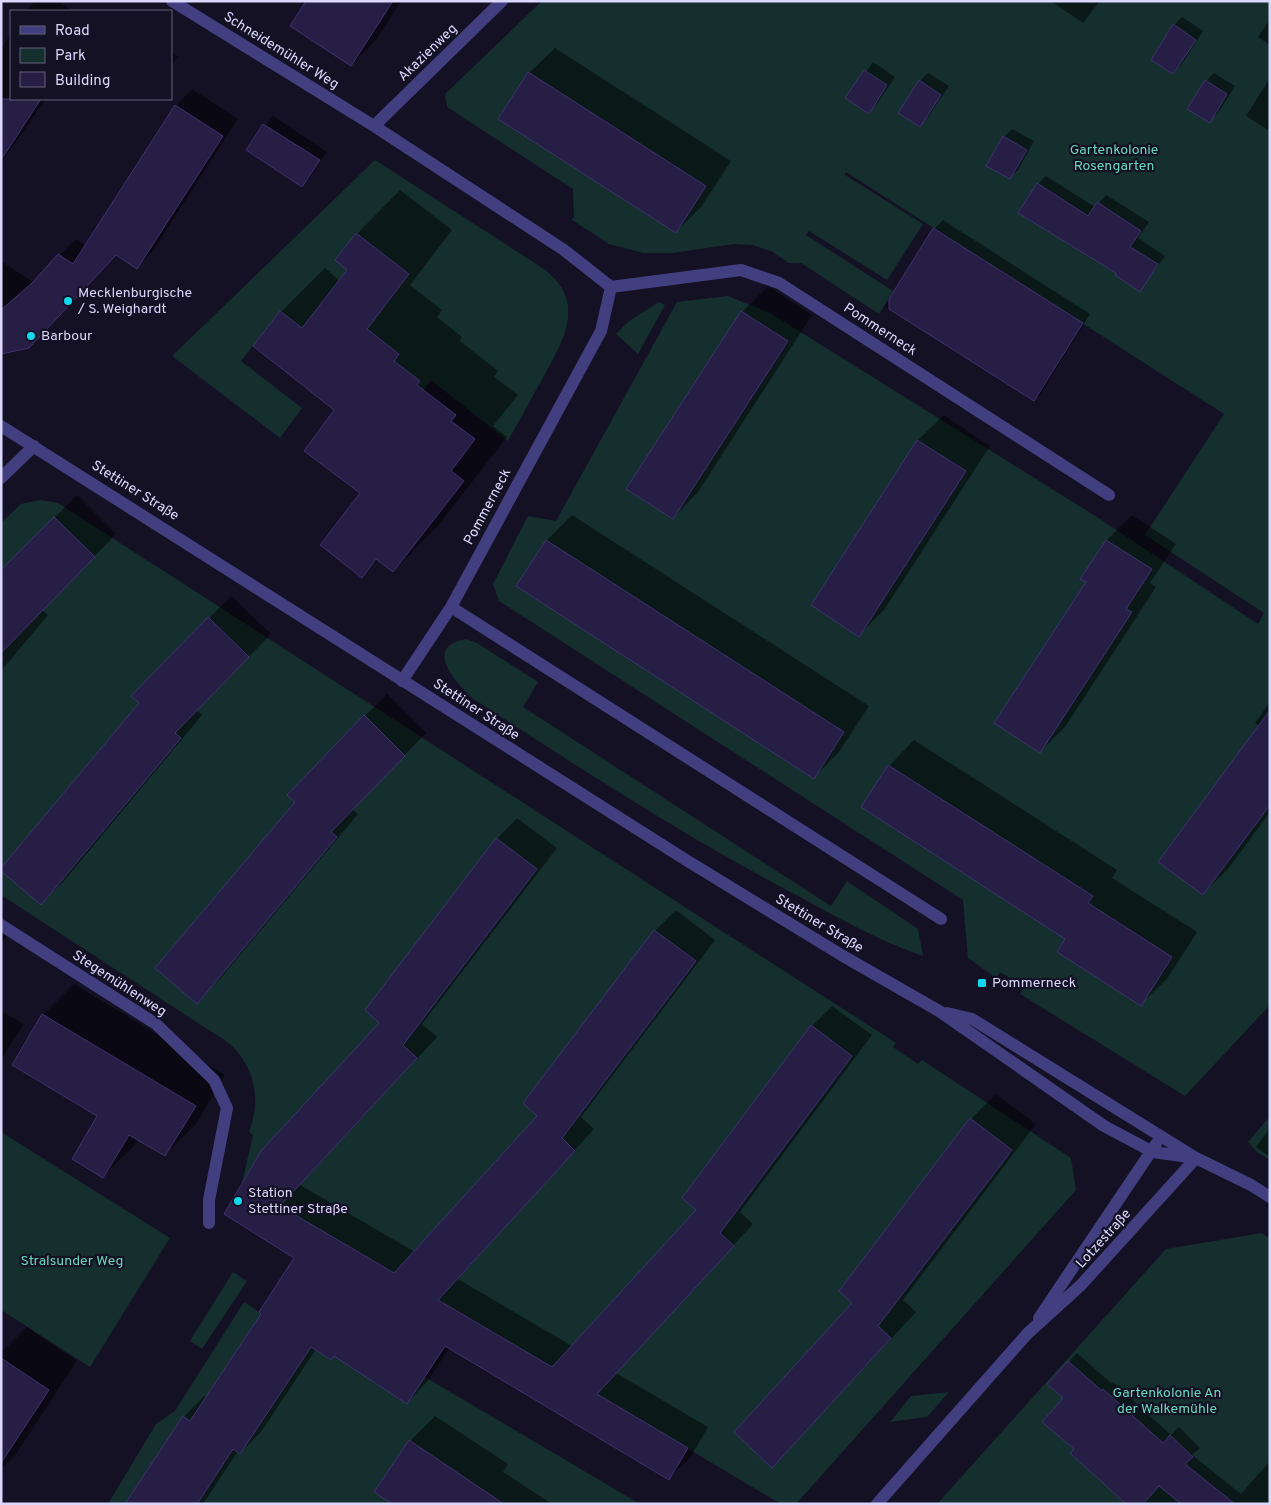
<svg xmlns="http://www.w3.org/2000/svg" width="1271" height="1505" font-family="Overpass,sans-serif">
<style>
.green{fill:#142f2e}
.shadow{fill:#0007}
.building{fill:#261e45;stroke:#3e326f}
.lines{fill:none;stroke-linecap:round;stroke-linejoin:round}
.minor{stroke:#423f81;stroke-width:12}
.poi-dot{fill:#11d8ef;stroke:#141125;stroke-width:2}
.labels{text-anchor:middle;dominant-baseline:central;stroke-width:4.5;stroke-linejoin:round;paint-order:stroke}
.street-label{font-size:14px;fill:#dcd7fc;stroke:#141125}
.park-label{font-size:14px;fill:#68d8bd;stroke:#141125}
.poi-label{font-size:14px;fill:#dcd7fc;stroke:#141125;text-anchor:start}
</style>
<rect width="100%" height="100%" fill="#141125"/>
<path class="green" d="M 542,1 L 1270,1 L 1270,1005 L 1185,1096 L 1020,994 L 1024,987 L 1000,972 L 996,978 L 968,958 L 963,900 L 499,601 L 493,584 L 528,516 L 556,521 L 677,302 L 728,296 L 770,313 L 1097,517 L 1258,624 L 1264,613 L 1145,535 L 1224,414 L 846,172 L 845,175 L 923,224 L 887,280 L 809,231 L 806,235 L 893,291 L 879,314 L 801,263 L 789,263 L 771,251 L 752,245 L 734,244 L 673,253 L 643,253 L 609,244 L 572,220 L 574,217 L 573,189 L 447,107 L 445,94 Z
M 375,160 L 544,269 C 587,302 564,339 544,376 C 532,397 520,419 508,441 L 431,380 L 423,390 L 394,361 L 399,354 L 367,329 L 409,274 L 356,233 L 347,270 L 302,328 L 280,311 L 241,361 L 302,408 L 280,438 L 172,356 Z
M 659,302 L 665,305 L 638,354 L 616,334 L 629,321 Z
M 40,500 L 58,503 L 896,1043 L 893,1047 L 918,1064 L 922,1060 L 1071,1158 L 1076,1190 L 796,1504 L 781,1504 L 242,1183 L 253,1135 L 249,1132 C 261,1101 256,1069 231,1045 C 222,1037 211,1032 201,1025 L 1,895 L 1,523 L 21,504 Z
M 466,639 L 477,643 L 538,682 L 523,707 L 831,906 L 847,881 L 918,929 L 923,956 C 879,941 837,917 796,895 C 684,836 578,767 472,698 C 455,682 423,646 466,639 Z
M 1270,1116 L 1270,1160 L 1257,1152 L 1248,1142 Z
M 1,1132 L 170,1238 L 90,1367 L 1,1310 Z
M 1262,1233 L 1270,1239 L 1270,1504 L 937,1504 L 1166,1249 Z
M 233,1272 L 247,1281 L 202,1349 L 190,1341 Z
M 244,1302 L 331,1360 L 334,1356 L 425,1377 L 640,1504 L 108,1504 L 156,1424 L 175,1411 Z
M 949,1392 L 927,1417 L 890,1422 L 911,1396 Z"/>
<path class="shadow" d="M 35,1 L 57,1 L 73,11 L 26,11 Z
M 308,1 L 401,1 L 376,40 L 351,65 Z
M 1051,1 L 1100,1 L 1083,23 Z
M 1182,17 L 1203,31 L 1181,65 L 1173,73 L 1174,25 Z
M 1270,19 L 1270,45 L 1258,37 Z
M 11,33 L 11,99 L 46,99 L 1,163 L 1,49 Z
M 555,48 L 731,161 L 701,207 L 676,232 L 500,119 L 529,73 Z
M 171,52 L 178,56 L 171,66 Z
M 873,62 L 895,77 L 877,104 L 869,112 L 847,98 Z
M 928,73 L 949,86 L 928,117 L 920,125 L 920,81 Z
M 1214,73 L 1235,86 L 1218,113 L 1210,121 L 1206,81 Z
M 1270,78 L 1270,128 L 1268,130 L 1246,116 Z
M 192,89 L 238,119 L 153,251 L 137,267 L 117,254 L 1,346 L 1,261 L 33,282 L 76,239 L 86,246 L 176,106 Z
M 273,116 L 327,152 L 310,177 L 302,186 L 248,150 Z
M 1012,129 L 1034,141 L 1018,170 L 1009,178 L 1004,137 Z
M 1046,176 L 1095,207 L 1106,195 L 1149,222 L 1138,238 L 1165,256 L 1140,290 L 1118,273 L 1038,184 Z
M 400,190 L 452,230 L 410,285 L 442,310 L 437,317 L 462,337 L 460,341 L 498,371 L 494,377 L 518,395 L 493,426 L 507,437 L 437,527 L 393,571 L 378,559 L 362,576 L 362,493 L 336,410 L 281,312 L 325,268 L 340,281 L 349,269 L 357,234 Z
M 943,220 L 1090,314 L 1042,392 L 1034,400 L 885,306 L 934,229 Z
M 768,286 L 812,315 L 698,492 L 673,518 L 628,489 L 742,312 Z
M 944,415 L 990,446 L 884,610 L 859,635 L 812,605 L 918,440 Z
M 77,495 L 116,534 L 42,610 L 48,615 L 1,671 L 1,572 Z
M 572,515 L 869,706 L 839,752 L 814,777 L 517,586 L 547,540 Z
M 1132,515 L 1176,544 L 1150,583 L 1156,587 L 1065,727 L 1040,752 L 1088,581 L 1082,578 L 1107,540 Z
M 231,596 L 271,634 L 197,710 L 202,715 L 64,881 L 41,903 L 141,703 L 133,696 Z
M 387,694 L 426,733 L 352,809 L 358,814 L 219,980 L 197,1002 L 296,802 L 365,716 Z
M 1270,702 L 1270,812 L 1228,869 L 1203,894 L 1259,726 L 1255,723 Z
M 914,740 L 1117,870 L 1112,878 L 1197,932 L 1167,979 L 1141,1004 L 1067,938 L 863,807 L 889,766 Z
M 517,818 L 557,848 L 422,1024 L 437,1037 L 300,1185 L 415,1252 L 539,1116 L 525,1103 L 655,931 L 676,910 L 715,940 L 581,1117 L 594,1129 L 458,1279 L 572,1346 L 697,1210 L 812,1026 L 832,1006 L 872,1035 L 740,1212 L 753,1224 L 616,1373 L 708,1427 L 690,1458 L 669,1478 L 450,1347 L 427,1382 L 407,1403 L 335,1355 L 316,1349 L 261,1432 L 240,1453 L 238,1451 L 203,1504 L 126,1504 L 184,1417 L 204,1396 L 207,1398 L 263,1314 L 296,1257 L 225,1214 L 381,1023 L 497,839 Z
M 1,924 L 10,931 L 1,944 Z
M 74,984 L 225,1075 L 196,1124 L 165,1155 L 138,1139 L 134,1146 L 103,1176 L 99,1116 L 14,1064 L 43,1015 Z
M 1,1011 L 24,1024 L 1,1060 Z
M 996,1094 L 1036,1124 L 903,1300 L 916,1312 L 772,1467 L 854,1303 L 971,1119 Z
M 1270,1128 L 1270,1157 L 1256,1147 Z
M 27,1327 L 77,1361 L 16,1454 L 1,1469 L 1,1353 Z
M 1077,1353 L 1111,1383 L 1113,1382 L 1171,1435 L 1179,1427 L 1200,1448 L 1192,1455 L 1241,1494 L 1270,1461 L 1270,1504 L 1125,1504 L 1076,1449 L 1065,1398 L 1049,1384 Z
M 435,1416 L 508,1464 L 503,1472 L 552,1504 L 394,1504 L 410,1441 Z"/>
<path class="building" d="M 306,1 L 393,1 L 351,66 L 290,26 Z
M 1173,24 L 1196,40 L 1173,74 L 1151,60 Z
M 864,70 L 887,85 L 869,114 L 845,98 Z
M 528,72 L 706,186 L 676,233 L 498,119 Z
M 919,80 L 941,95 L 920,127 L 898,113 Z
M 1205,80 L 1227,94 L 1210,123 L 1187,109 Z
M 1,99 L 41,99 L 1,160 Z
M 175,105 L 223,136 L 137,269 L 116,255 L 29,348 L 1,354 L 1,310 L 32,283 L 58,254 L 73,264 Z
M 263,124 L 320,160 L 302,187 L 246,150 Z
M 1003,136 L 1027,150 L 1010,179 L 986,166 Z
M 1037,183 L 1088,216 L 1097,202 L 1141,231 L 1130,247 L 1158,264 L 1140,292 L 1115,275 L 1116,273 L 1018,213 Z
M 933,228 L 1083,323 L 1034,401 L 889,309 L 889,299 Z
M 356,233 L 409,274 L 367,329 L 399,354 L 394,361 L 420,381 L 417,385 L 456,415 L 451,421 L 475,439 L 451,471 L 464,481 L 393,572 L 376,559 L 362,578 L 320,545 L 360,493 L 304,451 L 334,410 L 253,346 L 280,311 L 302,328 L 347,270 L 335,260 Z
M 741,311 L 788,341 L 673,519 L 626,489 Z
M 917,440 L 966,471 L 859,637 L 811,605 Z
M 54,517 L 95,557 L 1,653 L 1,570 Z
M 546,540 L 844,732 L 814,779 L 516,586 Z
M 1106,540 L 1152,569 L 1126,609 L 1132,612 L 1040,753 L 994,723 L 1086,582 L 1080,579 Z
M 208,617 L 249,657 L 175,733 L 181,738 L 41,905 L 1,871 L 1,868 L 139,703 L 131,696 Z
M 1270,710 L 1270,805 L 1203,895 L 1158,862 Z
M 364,715 L 405,756 L 331,832 L 337,837 L 197,1004 L 155,968 L 295,802 L 287,795 Z
M 888,765 L 1093,896 L 1088,903 L 1172,957 L 1141,1006 L 1057,952 L 1065,939 L 861,807 Z
M 496,838 L 537,869 L 403,1045 L 417,1058 L 280,1206 L 394,1273 L 537,1116 L 523,1103 L 654,930 L 696,961 L 562,1138 L 575,1151 L 438,1300 L 552,1367 L 696,1210 L 682,1198 L 811,1025 L 852,1056 L 720,1233 L 734,1246 L 597,1394 L 688,1448 L 669,1480 L 445,1346 L 407,1404 L 334,1356 L 331,1360 L 311,1347 L 240,1454 L 233,1449 L 197,1504 L 125,1504 L 183,1416 L 190,1421 L 261,1314 L 259,1312 L 294,1258 L 224,1214 L 261,1151 L 379,1023 L 365,1010 Z
M 42,1014 L 196,1106 L 165,1156 L 129,1135 L 103,1178 L 72,1159 L 97,1116 L 12,1065 Z
M 970,1118 L 1012,1150 L 878,1326 L 891,1338 L 772,1468 L 734,1432 L 852,1303 L 839,1291 Z
M 1,1358 L 49,1390 L 1,1463 Z
M 1068,1361 L 1102,1391 L 1103,1389 L 1163,1443 L 1170,1435 L 1193,1457 L 1185,1464 L 1235,1504 L 1181,1504 L 1159,1486 L 1143,1504 L 1126,1504 L 1070,1453 L 1074,1449 L 1042,1422 L 1063,1398 L 1047,1384 Z
M 409,1440 L 504,1504 L 392,1504 L 374,1492 Z"/>
<g class="lines">
<path class="minor" d="M 172,1 L 374,126 L 564,250 L 611,287 L 741,270 L 779,283 L 1109,495
M 374,126 L 502,1
M 1,426 L 686,860 L 843,956 L 939,1011 L 1104,1126 L 1153,1152 L 1196,1158
M 1,478 L 34,446
M 451,607 L 941,919
M 402,681 L 451,607 L 601,331 L 611,287
M 1,925 L 156,1024 L 214,1080 L 227,1108 L 209,1200 L 209,1223
M 947,1013 L 972,1019 L 1196,1158 L 1251,1185 L 1270,1197
M 1039,1318 L 1156,1144
M 877,1504 L 1027,1334 L 1081,1285 L 1196,1158"/>
</g>
<g class="poi-dot">
<circle cx="68" cy="301" r="5"/>
<circle cx="31" cy="336" r="5"/>
<rect x="977" y="978" width="10" height="10" rx="2.5"/>
<circle cx="238" cy="1201" r="5"/>
</g>
<g class="labels">
<g class="street-label">
<text transform="translate(281 51) rotate(32)">Schneidemühler Weg</text>
<text transform="translate(428 53) rotate(-44)">Akazienweg</text>
<text transform="translate(880 330) rotate(33)">Pommerneck</text>
<text transform="translate(135 491) rotate(32)">Stettiner Straße</text>
<text transform="translate(488 507) rotate(-62)">Pommerneck</text>
<text transform="translate(476 710) rotate(33)">Stettiner Straße</text>
<text transform="translate(819 924) rotate(31)">Stettiner Straße</text>
<text transform="translate(119 984) rotate(33)">Stegemühlenweg</text>
<text transform="translate(1104 1239) rotate(-48)">Lotzestraße</text>
</g>
<g class="park-label">
<text x="1114" y="150">Gartenkolonie<tspan x="1114" dy="16">Rosengarten</tspan></text>
<text x="72" y="1261">Stralsunder Weg</text>
<text x="1167" y="1393">Gartenkolonie An<tspan x="1167" dy="16">der Walkemühle</tspan></text>
</g>
<g class="poi-label">
<text x="78" y="293">Mecklenburgische<tspan x="78" dy="16">/ S. Weighardt</tspan></text>
<text x="41" y="336">Barbour</text>
<text x="992" y="983">Pommerneck</text>
<text x="248" y="1193">Station<tspan x="248" dy="16">Stettiner Straße</tspan></text>
</g>
</g>
<rect width="1271" height="1505" fill="none" stroke="#dcd7fc" stroke-width="5"/>
<rect x="10" y="10" width="162" height="90" fill="#141125" stroke="#64607b"/>
<rect x="20" y="26" width="25" height="8" fill="#423f81" stroke="#64607b"/>
<text x="55" y="35" font-size="15" fill="#dcd7fc">Road</text>
<rect x="20" y="48" width="25" height="15" fill="#142f2e" stroke="#64607b"/>
<text x="55" y="60" font-size="15" fill="#dcd7fc">Park</text>
<rect x="20" y="72" width="25" height="15" fill="#261e45" stroke="#64607b"/>
<text x="55" y="85" font-size="15" fill="#dcd7fc">Building</text>
</svg>
